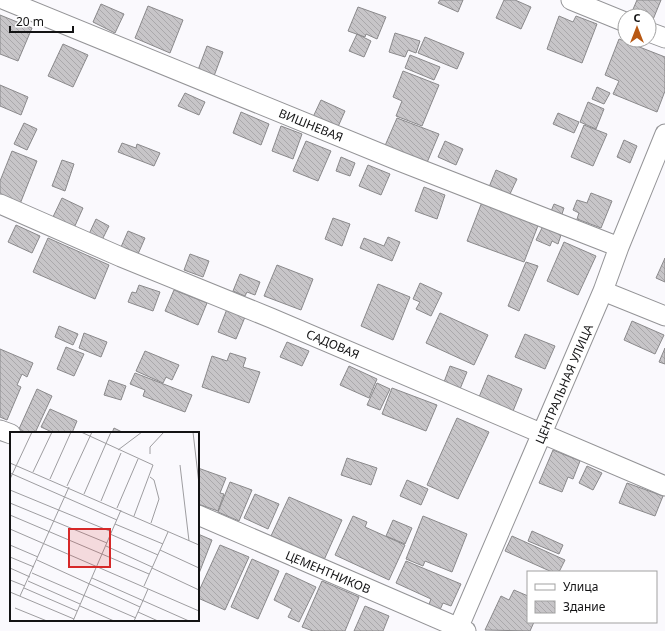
<svg xmlns="http://www.w3.org/2000/svg" width="665" height="631" font-family="'Noto Sans',sans-serif">
<style>
.building{fill:url(#building-back-hatch);stroke:#8a898b}
.lines{fill:none;stroke-linecap:round;stroke-linejoin:round}
.minor-casing{stroke:#949497;stroke-width:21}
.minor{stroke:#fff;stroke-width:19}
.labels{text-anchor:middle;dominant-baseline:central;stroke-width:4;stroke-linejoin:round;paint-order:stroke}
.street-label{font-size:12px;fill:#131314;stroke:#fff}
.inset-road{fill:none;stroke:#9e9da0;stroke-width:1}
.view{fill:#d62828;fill-opacity:0.15;stroke:#d62828;stroke-width:2}
.inset-edge{fill:none;stroke:#131314;stroke-width:2}
</style>
<defs>
<pattern id="building-back-hatch" width="6" height="6" patternUnits="userSpaceOnUse"><rect width="6" height="6" fill="#c7c5c8"/><path d="M-1 5l2 2M0 0l6 6M5-1l2 2" fill="none" stroke="#aaa8ab"/></pattern>
</defs>
<rect width="100%" height="100%" fill="#faf9fd"/>
<path class="building" d="M 440,0 L 463,0 L 458,12 L 438,3 Z
M 504,0 L 515,0 L 531,7 L 521,29 L 496,18 Z
M 637,0 L 661,0 L 652,22 L 649,21 L 649,16 L 637,16 L 631,14 Z
M 101,4 L 124,14 L 115,33 L 93,22 Z
M 148,6 L 183,20 L 170,53 L 135,38 Z
M 358,7 L 386,17 L 377,39 L 366,34 L 365,37 L 348,31 Z
M 0,15 L 32,28 L 18,61 L 0,54 Z
M 559,16 L 573,22 L 576,16 L 597,24 L 582,63 L 547,49 Z
M 395,33 L 420,41 L 416,53 L 408,50 L 405,57 L 389,52 Z
M 357,34 L 371,41 L 364,57 L 349,51 Z
M 425,37 L 464,53 L 457,69 L 418,53 Z
M 619,39 L 665,57 L 665,91 L 657,112 L 613,94 L 619,81 L 605,75 Z
M 63,44 L 88,55 L 73,87 L 48,76 Z
M 207,46 L 223,52 L 214,76 L 198,70 Z
M 410,55 L 440,67 L 434,80 L 405,68 Z
M 403,71 L 439,85 L 422,126 L 396,116 L 402,101 L 393,97 Z
M 0,85 L 28,97 L 21,115 L 0,106 Z
M 597,87 L 610,93 L 604,104 L 592,99 Z
M 185,93 L 205,102 L 199,115 L 178,106 Z
M 321,100 L 345,111 L 337,129 L 313,117 Z
M 588,102 L 604,109 L 596,129 L 580,122 Z
M 241,112 L 269,124 L 261,145 L 233,133 Z
M 558,113 L 579,122 L 574,133 L 553,124 Z
M 397,118 L 439,134 L 426,165 L 384,148 Z
M 24,123 L 37,129 L 27,150 L 14,144 Z
M 584,125 L 607,134 L 593,166 L 571,157 Z
M 281,126 L 302,134 L 293,159 L 272,151 Z
M 624,140 L 637,146 L 630,163 L 617,157 Z
M 306,141 L 331,151 L 318,181 L 293,171 Z
M 445,141 L 463,149 L 456,165 L 438,157 Z
M 122,143 L 136,148 L 137,144 L 160,153 L 154,166 L 118,152 Z
M 12,151 L 37,161 L 20,204 L 0,196 L 0,181 Z
M 341,157 L 355,163 L 350,176 L 336,171 Z
M 62,160 L 74,164 L 65,191 L 52,186 Z
M 368,165 L 390,174 L 381,195 L 359,186 Z
M 496,170 L 517,179 L 509,196 L 489,187 Z
M 424,187 L 445,195 L 437,219 L 415,211 Z
M 591,193 L 612,201 L 601,228 L 577,219 L 579,213 L 573,210 L 577,200 L 587,203 Z
M 62,198 L 83,208 L 74,228 L 52,219 Z
M 482,202 L 539,223 L 524,262 L 467,241 Z
M 554,204 L 564,208 L 560,220 L 549,216 Z
M 333,218 L 350,224 L 342,246 L 325,239 Z
M 96,219 L 109,226 L 102,240 L 89,234 Z
M 16,225 L 40,236 L 32,253 L 8,242 Z
M 543,226 L 561,235 L 558,244 L 552,241 L 550,246 L 536,240 Z
M 128,231 L 145,238 L 138,254 L 121,247 Z
M 388,237 L 400,242 L 392,261 L 360,248 L 364,238 L 384,246 Z
M 48,238 L 109,265 L 95,299 L 33,272 Z
M 564,242 L 596,256 L 578,295 L 547,281 Z
M 190,254 L 209,261 L 203,277 L 184,270 Z
M 665,258 L 665,282 L 656,278 Z
M 526,262 L 538,266 L 519,311 L 508,306 Z
M 277,265 L 313,279 L 301,310 L 264,296 Z
M 240,274 L 260,282 L 255,295 L 247,292 L 245,296 L 233,291 Z
M 420,283 L 442,293 L 431,316 L 416,309 L 420,302 L 413,299 Z
M 378,284 L 410,297 L 393,340 L 361,326 Z
M 139,285 L 160,292 L 153,311 L 128,302 L 132,292 L 136,293 Z
M 174,290 L 207,303 L 198,325 L 165,311 Z
M 227,309 L 245,317 L 236,339 L 218,332 Z
M 440,313 L 488,335 L 474,365 L 426,343 Z
M 632,321 L 664,335 L 655,354 L 624,340 Z
M 59,326 L 78,334 L 73,345 L 55,337 Z
M 84,333 L 107,342 L 101,357 L 79,348 Z
M 525,334 L 555,346 L 545,369 L 515,357 Z
M 287,342 L 309,351 L 302,366 L 280,357 Z
M 66,347 L 84,354 L 74,376 L 57,369 Z
M 665,348 L 665,364 L 659,362 Z
M 0,349 L 33,363 L 27,377 L 22,374 L 17,385 L 21,387 L 7,420 L 0,417 Z
M 145,351 L 179,365 L 172,380 L 166,377 L 163,383 L 136,371 Z
M 230,353 L 246,358 L 243,367 L 260,372 L 249,403 L 202,387 L 212,356 L 227,361 Z
M 349,366 L 377,379 L 369,398 L 340,385 Z
M 450,366 L 467,372 L 460,389 L 444,382 Z
M 135,373 L 192,395 L 185,412 L 143,396 L 145,390 L 130,384 Z
M 488,375 L 522,389 L 511,416 L 477,402 Z
M 109,380 L 126,386 L 121,400 L 104,395 Z
M 377,383 L 390,389 L 380,410 L 367,405 Z
M 392,388 L 437,405 L 426,431 L 382,414 Z
M 37,389 L 52,396 L 35,433 L 27,433 L 19,429 Z
M 50,409 L 77,421 L 72,433 L 54,433 L 41,427 Z
M 457,418 L 489,432 L 458,499 L 427,485 Z
M 114,428 L 124,433 L 112,433 Z
M 553,450 L 580,461 L 573,479 L 568,477 L 562,492 L 539,483 Z
M 347,458 L 377,468 L 371,485 L 341,475 Z
M 587,466 L 602,473 L 593,490 L 579,483 Z
M 198,468 L 226,478 L 220,493 L 224,494 L 218,511 L 198,504 Z
M 407,480 L 428,489 L 421,505 L 400,496 Z
M 230,482 L 252,490 L 239,521 L 218,512 Z
M 627,483 L 663,496 L 655,516 L 619,503 Z
M 255,494 L 279,504 L 268,529 L 244,518 Z
M 289,497 L 342,520 L 324,560 L 271,536 Z
M 353,516 L 367,522 L 365,527 L 405,545 L 389,580 L 335,555 Z
M 423,516 L 467,534 L 452,572 L 425,561 L 423,566 L 406,559 Z
M 393,520 L 412,528 L 405,544 L 386,536 Z
M 532,531 L 563,545 L 559,554 L 528,541 Z
M 198,534 L 212,540 L 198,576 Z
M 512,536 L 565,560 L 559,572 L 552,572 L 505,551 Z
M 220,545 L 249,557 L 225,610 L 198,598 L 198,593 Z
M 252,559 L 279,571 L 258,619 L 231,607 Z
M 406,561 L 461,584 L 451,606 L 443,603 L 439,612 L 428,607 L 431,599 L 396,583 Z
M 286,573 L 316,587 L 299,622 L 288,617 L 292,609 L 274,600 Z
M 322,581 L 359,597 L 345,631 L 313,631 L 302,627 Z
M 514,590 L 528,596 L 528,622 L 534,622 L 530,631 L 485,630 L 501,596 L 509,600 Z
M 365,606 L 389,616 L 383,631 L 354,631 Z"/>
<g class="lines">
<g class="minor-casing">
<path id="minor" d="M 5,0 L 399,161 L 619,247
M 571,0 L 625,22
M 649,32 L 665,38
M 0,204 L 121,257 L 271,318 L 665,486
M 603,291 L 665,316
M 0,430 L 11,434
M 198,515 L 466,631
M 457,631 L 603,291 L 619,247 L 665,134"/>
</g>
<use href="#minor" class="minor"/>
</g>
<g class="labels">
<g class="street-label">
<text transform="translate(311 125) rotate(22)">ВИШНЕВАЯ</text>
<text transform="translate(333 344) rotate(23)">САДОВАЯ</text>
<text transform="translate(564 384) rotate(-67)">ЦЕНТРАЛЬНАЯ УЛИЦА</text>
<text transform="translate(328 572) rotate(23)">ЦЕМЕНТНИКОВ</text>
</g>
</g>
<g transform="translate(10 432)">
<rect width="189" height="189" fill="#faf9fd"/>
<path class="inset-road" d="M 71,0 L 143,33 L 124,84M 183,0 L 189,52M 108,18 L 132,0M 140,22 L 140,15 L 154,0M 0,31 L 189,113M 170,33 L 179,109M 23,40 L 42,0M 0,41 L 107,88M 140,45 L 144,48 L 149,67 L 141,91M 0,47 L 22,0M 40,47 L 61,0M 57,54 L 82,0M 0,58 L 102,100M 74,62 L 101,0M 91,69 L 111,21M 0,71 L 97,111M 107,76 L 128,27M 0,83 L 139,142M 105,92 L 153,112M 0,97 L 189,179M 100,102 L 148,123M 0,113 L 28,125M 96,114 L 142,135M 150,118 L 189,136M 0,125 L 24,135M 27,128 L 130,175M 0,136 L 20,145M 142,136 L 189,158M 22,141 L 126,186M 82,146 L 179,189M 0,148 L 15,154M 18,149 L 70,172M 134,154 L 158,100M 14,156 L 67,179M 0,160 L 64,187M 10,164 L 59,55M 70,174 L 104,189M 5,176 L 37,189M 128,180 L 148,189M 63,189 L 111,78M 124,189 L 138,157"/>
<path class="view" d="M 59,97 L 100,97 L 100,135 L 59,135 Z"/>
<rect width="189" height="189" class="inset-edge"/>
</g>
<rect x="527" y="571" width="130" height="52" fill="#ffffff" stroke="#a1a1a1"/>
<rect x="535" y="584" width="20" height="6" fill="#ffffff" stroke="#a1a1a1"/>
<text x="563" y="591" font-size="12" fill="#131314">Улица</text>
<rect x="535" y="601" width="20" height="12" fill="url(#building-back-hatch)" stroke="#a1a1a1"/>
<text x="563" y="611" font-size="12" fill="#131314">Здание</text>
<g transform="translate(637 28)"><circle r="19" fill="#ffffff" stroke="#a1a1a1"/>
<path d="M0-3L7 15L0 10L-7 15Z" fill="#b85813"/>
<text y="-6" font-size="11" font-weight="bold" text-anchor="middle" fill="#131314">С</text>
</g>
<path d="M10 26v6h63v-6" fill="none" stroke="#131314" stroke-width="2"/>
<text x="16" y="26" font-size="12" fill="#131314" stroke="#ffffff" stroke-width="3" paint-order="stroke">20 m</text>
</svg>
